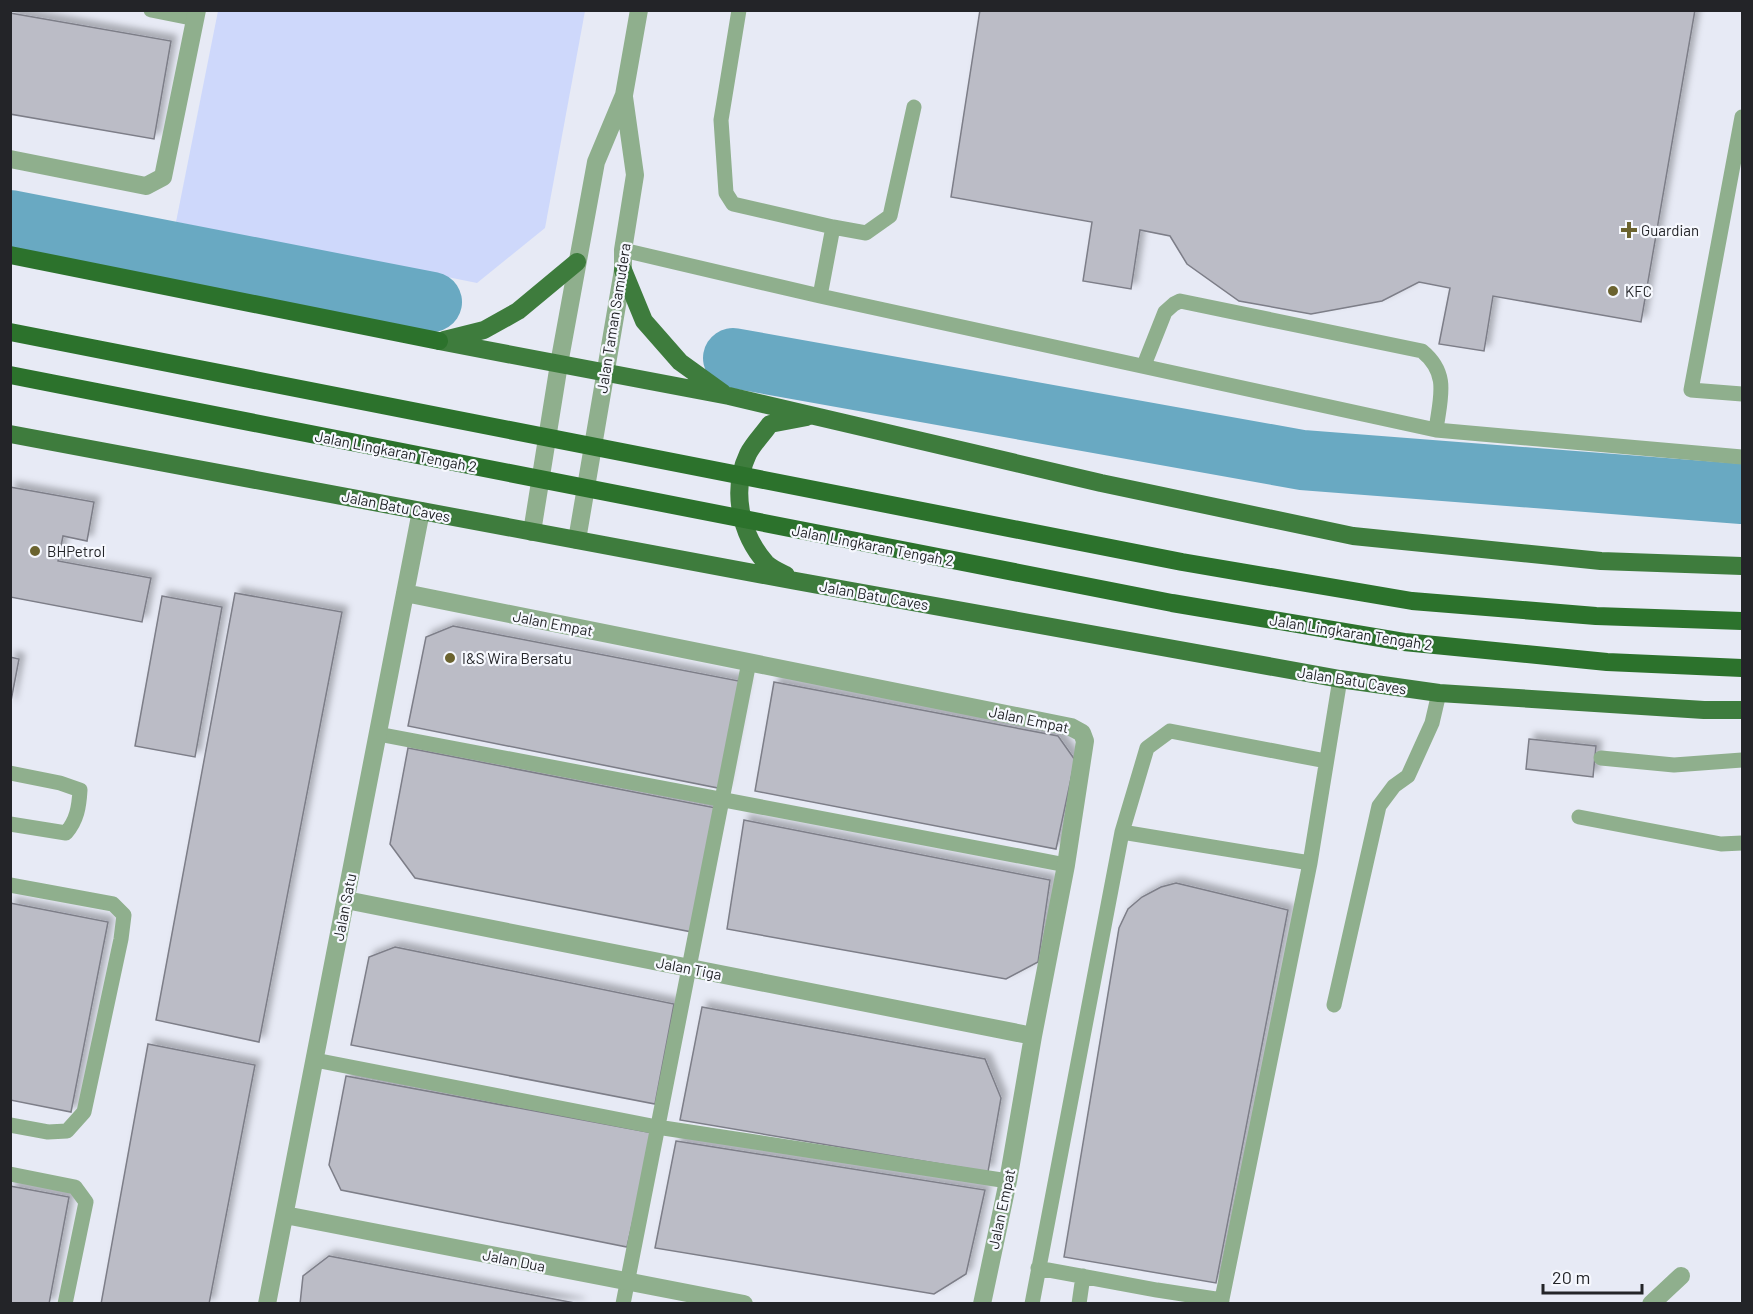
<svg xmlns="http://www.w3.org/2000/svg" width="1753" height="1314" font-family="Barlow,sans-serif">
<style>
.green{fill:#ced8fb}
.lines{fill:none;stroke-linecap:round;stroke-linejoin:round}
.river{stroke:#69a9c2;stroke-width:60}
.building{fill:#bbbcc6;stroke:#7d7e88;stroke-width:1.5;filter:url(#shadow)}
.service{stroke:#8faf8d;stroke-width:15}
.minor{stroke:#8faf8d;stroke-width:18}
.primary{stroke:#3e7c3d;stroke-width:18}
.trunk{stroke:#2c722c;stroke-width:18}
.poi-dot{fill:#6b632f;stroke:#f6f8fe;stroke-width:2}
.labels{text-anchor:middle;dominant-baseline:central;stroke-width:4.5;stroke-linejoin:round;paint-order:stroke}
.poi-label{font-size:15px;fill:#232428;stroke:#f6f8fe;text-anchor:start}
.street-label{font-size:15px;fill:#232428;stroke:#f6f8fe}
</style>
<defs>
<filter id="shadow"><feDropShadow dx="5.5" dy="-5.5" stdDeviation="3" flood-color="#0004"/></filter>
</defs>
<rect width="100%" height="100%" fill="#e7eaf5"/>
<path class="green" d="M 218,11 L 585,11 L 545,228 L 477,283 L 176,222 Z"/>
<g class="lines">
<path class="river" d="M 10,220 L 432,302
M 733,358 L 1302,460 L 1742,494"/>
</g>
<path class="building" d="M 980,10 L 1695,10 L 1641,322 L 1493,296 L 1484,351 L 1439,344 L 1450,288 L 1419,282 L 1382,301 L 1311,314 L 1239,301 L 1187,264 L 1170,236 L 1140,230 L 1131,289 L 1083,281 L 1092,222 L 951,197 Z
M 10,13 L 171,41 L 154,139 L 10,114 Z
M 10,487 L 94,502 L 87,541 L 63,536 L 58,561 L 151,578 L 142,622 L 10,597 Z
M 235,593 L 342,612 L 259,1042 L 156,1020 Z
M 162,596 L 222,607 L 195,757 L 135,746 Z
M 453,626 L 744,682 L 723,789 L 408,726 L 426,637 Z
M 10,657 L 19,659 L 10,706 Z
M 774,682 L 1058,736 L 1075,760 L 1056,849 L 755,791 Z
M 1529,739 L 1596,746 L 1593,777 L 1526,769 Z
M 408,748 L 716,808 L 692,932 L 415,878 L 390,844 Z
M 744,820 L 1050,880 L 1038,962 L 1006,979 L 727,929 Z
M 1176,883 L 1288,910 L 1216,1283 L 1064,1257 L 1119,928 L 1128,909 L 1142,897 L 1161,887 Z
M 10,903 L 108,922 L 71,1112 L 10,1100 Z
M 395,947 L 674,1004 L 655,1104 L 351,1045 L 369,957 Z
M 702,1007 L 985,1059 L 1001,1098 L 988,1172 L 680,1120 Z
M 148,1044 L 255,1065 L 209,1304 L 101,1304 Z
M 346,1076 L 653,1133 L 627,1247 L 341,1190 L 329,1165 Z
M 676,1141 L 985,1190 L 966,1274 L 934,1294 L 655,1248 Z
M 10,1186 L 69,1197 L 49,1304 L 10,1304 Z
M 329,1256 L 580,1304 L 300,1304 L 303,1276 Z"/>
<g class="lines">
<path class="service" d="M 151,10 L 196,19
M 739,10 L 721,120 L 726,193 L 733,204 L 833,227 L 866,233 L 890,216 L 914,107
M 1742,117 L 1691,390 L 1742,394
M 623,250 L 820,296 L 1436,430 L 1742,457
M 820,296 L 833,227
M 1144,365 L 1165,312 L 1174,304 L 1180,301 L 1422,351 C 1450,374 1440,398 1436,430
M 378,734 L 1066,865
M 1601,758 L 1674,765 L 1742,760
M 10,773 L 60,783 L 80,790 C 79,807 77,820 66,833 L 10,824
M 1579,817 L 1721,844 L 1742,843
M 1122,832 L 1310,863
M 10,885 L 113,904 L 124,915 L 121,939 L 84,1112 L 67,1131 L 48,1132 L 10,1125
M 1334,1005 L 1379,806 L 1394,786 L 1408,776 L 1432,723 L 1439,693
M 315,1060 L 657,1127 L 1008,1181
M 10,1174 L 75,1187 L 86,1202 L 65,1304
M 1038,1268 L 1157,1290 L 1222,1300
M 623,1304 L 749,662
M 1032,1304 L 1122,832 L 1147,748 L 1170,731 L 1326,761
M 1079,1304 L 1083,1276
M 1221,1304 L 1310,863 L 1340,679"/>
<path class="minor" d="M 10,159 L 146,186 L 163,177 L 197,10
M 532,532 L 559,364 L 596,162 L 624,95 L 639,10
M 577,540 L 623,270 L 623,250 L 635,175 L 624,97
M 405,593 L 1071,727 L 1082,733 L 1085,741 L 1066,865 L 1033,1036 L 1008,1181 L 982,1304
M 346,900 L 1033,1036
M 285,1215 L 744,1304
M 267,1304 L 421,511
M 1651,1304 L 1681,1276"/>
<path class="primary" d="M 623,270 L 644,321 L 680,362 L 723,393
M 444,340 L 484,330 L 518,311 L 577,262
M 439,341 L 729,396 L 1101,483 L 1353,536 L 1601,561 L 1742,566
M 10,434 L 796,581 L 1340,679 L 1439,693 L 1704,710 L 1742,710
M 786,575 C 780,572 771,568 766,563 C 740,534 731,490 748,454 C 753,444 763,434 770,424 L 807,417"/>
<path class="trunk" d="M 10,255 L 439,341
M 10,332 L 1182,562 L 1412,601 L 1596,616 L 1742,621
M 10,375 L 1172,603 L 1404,642 L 1607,662 L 1742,668"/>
</g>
<g class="poi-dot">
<path d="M1626 221h6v6h6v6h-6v6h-6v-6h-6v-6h6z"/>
<circle cx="1613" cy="291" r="6"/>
<circle cx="35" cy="551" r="6"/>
<circle cx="450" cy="658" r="6"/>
</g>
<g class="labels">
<g class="poi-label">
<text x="1641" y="230">Guardian</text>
<text x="1625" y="291">KFC</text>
<text x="47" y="551">BHPetrol</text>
<text x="462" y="658">I&amp;S Wira Bersatu</text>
</g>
<g class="street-label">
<text transform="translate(613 318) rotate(-81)">Jalan Taman Samudera</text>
<text transform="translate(396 451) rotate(11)">Jalan Lingkaran Tengah 2</text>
<text transform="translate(396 506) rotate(11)">Jalan Batu Caves</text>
<text transform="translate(873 545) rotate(11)">Jalan Lingkaran Tengah 2</text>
<text transform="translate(874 595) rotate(10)">Jalan Batu Caves</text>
<text transform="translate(553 623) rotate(11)">Jalan Empat</text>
<text transform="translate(1351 632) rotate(9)">Jalan Lingkaran Tengah 2</text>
<text transform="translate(1352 680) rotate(9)">Jalan Batu Caves</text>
<text transform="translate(1029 719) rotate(12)">Jalan Empat</text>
<text transform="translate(344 907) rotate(-79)">Jalan Satu</text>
<text transform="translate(689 968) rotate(11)">Jalan Tiga</text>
<text transform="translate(1001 1209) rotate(-78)">Jalan Empat</text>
<text transform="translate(514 1260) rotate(11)">Jalan Dua</text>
</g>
</g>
<rect width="1753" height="1314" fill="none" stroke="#232428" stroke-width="24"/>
<path d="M1543 1284v9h99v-9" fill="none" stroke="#232428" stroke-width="3"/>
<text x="1552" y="1284" font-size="18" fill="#232428" stroke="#f6f8fe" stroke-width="4.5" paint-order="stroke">20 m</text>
</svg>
